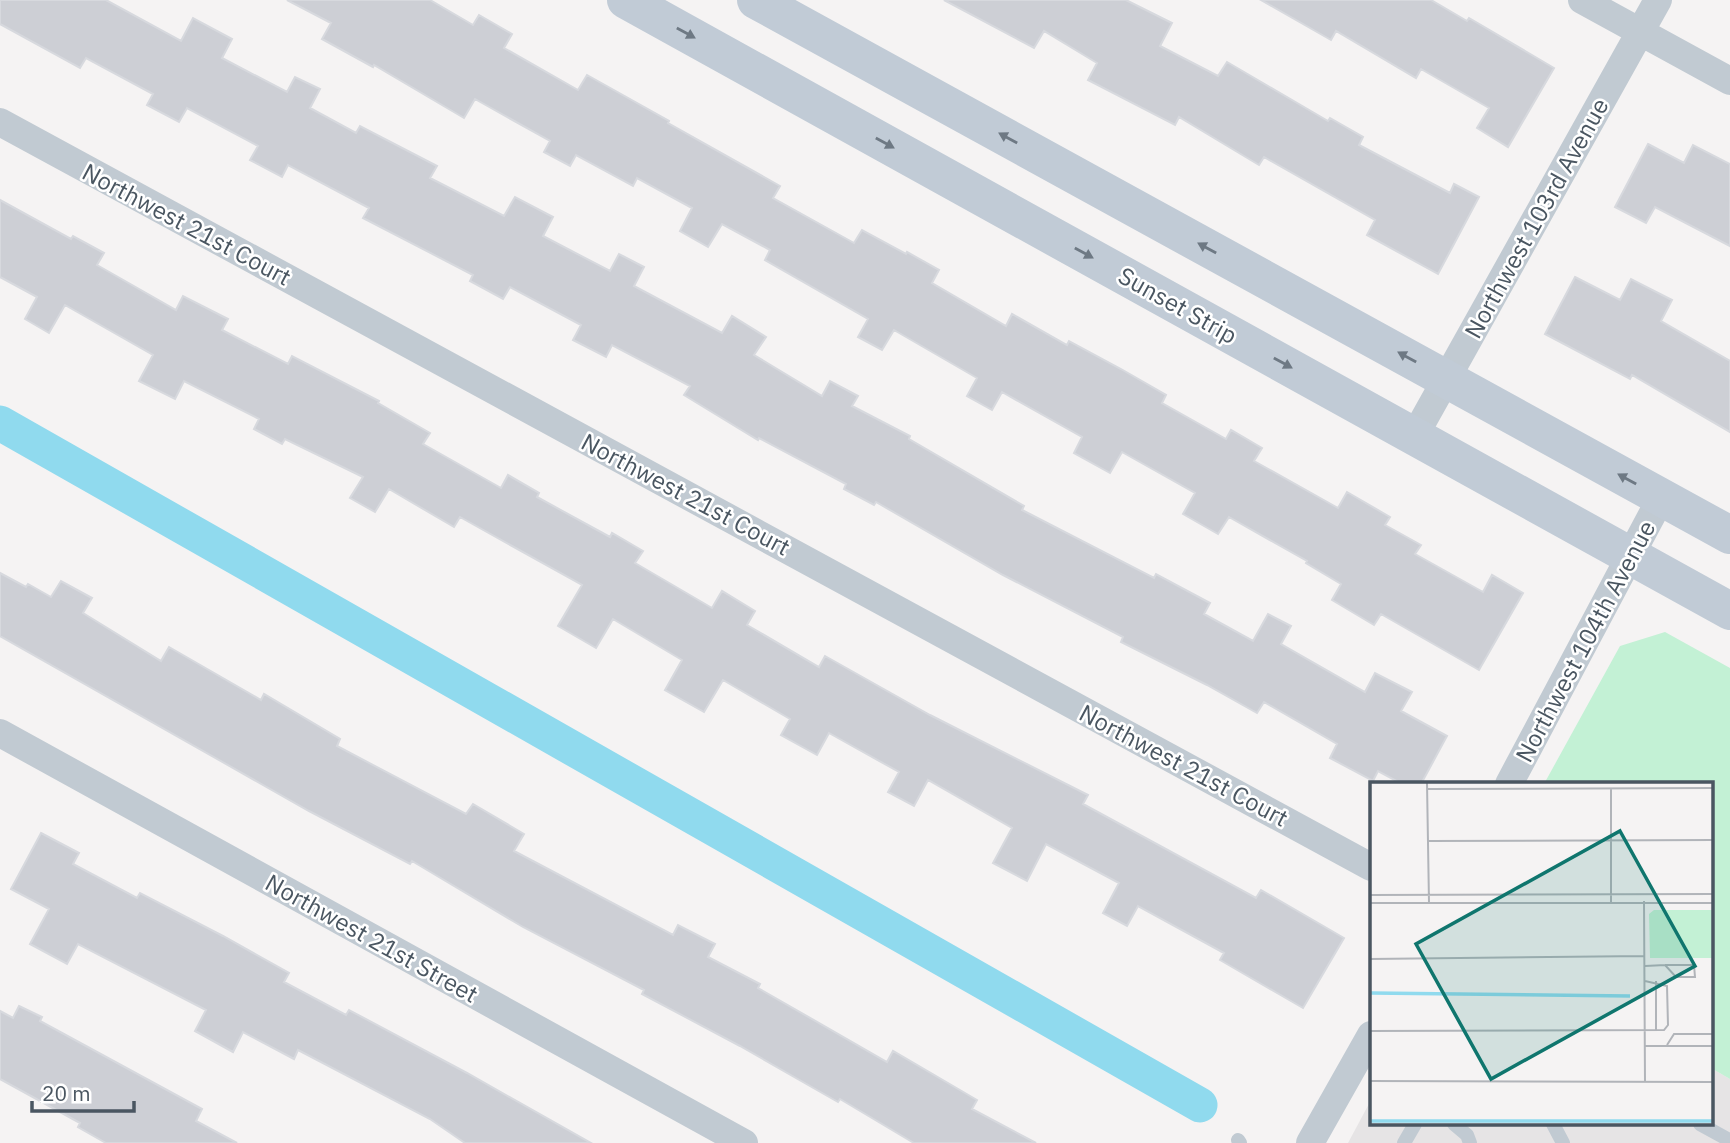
<svg xmlns="http://www.w3.org/2000/svg" width="1730" height="1143" font-family="'IBM Plex Sans',sans-serif">
<style>
.education{fill:#e6e4e5}
.green{fill:#c3f1d5}
.lines{fill:none;stroke-linecap:round;stroke-linejoin:round}
.canal{stroke:#90daee;stroke-width:35}
.building{fill:#cdcfd5;stroke:#d7d9de;stroke-width:2}
.lane{stroke:#c1cad2;stroke-width:14}
.street{stroke:#c1cad2;stroke-width:28}
.secondary{stroke:#c1cbd6;stroke-width:38}
.oneway{fill:#6e7984}
.labels{text-anchor:middle;dominant-baseline:central;stroke-width:5;stroke-linejoin:round;paint-order:stroke}
.street-label{font-size:24px;fill:#4a5661;stroke:#fff}
.inset-river{fill:none;stroke:#90daee;stroke-width:3.5}
.inset-road{fill:none;stroke:#b1b4b9;stroke-width:2}
.view{fill:#0f766e;fill-opacity:0.15;stroke:#0f766e;stroke-width:3.5}
.inset-edge{fill:none;stroke:#4a5661;stroke-width:3.5}
</style>
<rect width="100%" height="100%" fill="#f5f3f3"/>
<path class="education" d="M 1711,1068 L 1730,1079 L 1730,1143 L 1348,1143 L 1371,1100 L 1371,1124 L 1711,1124 Z"/>
<path class="green" d="M 1665,632 L 1730,668 L 1730,1079 L 1711,1068 L 1711,784 L 1544,784 L 1620,646 Z"/>
<g class="lines">
<path class="canal" d="M 0,423 L 1200,1105"/>
</g>
<path class="building" d="M 0,0 L 106,0 L 181,41 L 193,18 L 232,39 L 222,58 L 287,92 L 295,77 L 320,89 L 310,108 L 356,133 L 360,126 L 437,166 L 430,178 L 504,216 L 515,197 L 553,217 L 543,236 L 610,271 L 619,254 L 644,267 L 634,286 L 722,333 L 732,316 L 766,337 L 754,355 L 822,396 L 830,381 L 858,396 L 852,406 L 910,436 L 909,439 L 1024,506 L 1022,510 L 1154,578 L 1156,574 L 1210,603 L 1204,614 L 1253,641 L 1268,614 L 1291,626 L 1281,644 L 1365,692 L 1375,673 L 1412,692 L 1401,711 L 1447,736 L 1421,784 L 1402,784 L 1378,771 L 1373,781 L 1330,758 L 1337,744 L 1264,702 L 1257,713 L 1207,685 L 1121,642 L 1123,637 L 1003,575 L 876,502 L 874,505 L 844,489 L 846,484 L 759,438 L 758,440 L 684,395 L 690,386 L 612,345 L 606,357 L 573,340 L 581,325 L 510,287 L 503,299 L 470,281 L 473,275 L 363,218 L 369,208 L 288,165 L 282,177 L 250,160 L 258,146 L 187,108 L 179,122 L 147,105 L 153,94 L 86,58 L 80,68 L 0,24 Z
M 287,0 L 430,0 L 473,25 L 479,15 L 512,34 L 504,48 L 578,90 L 587,75 L 669,121 L 668,123 L 780,186 L 773,198 L 854,243 L 862,230 L 906,254 L 907,252 L 939,270 L 932,283 L 1006,326 L 1012,314 L 1067,345 L 1069,341 L 1121,369 L 1166,395 L 1162,403 L 1226,439 L 1231,430 L 1262,448 L 1254,461 L 1338,508 L 1347,492 L 1390,517 L 1385,525 L 1421,545 L 1415,554 L 1483,592 L 1492,575 L 1523,593 L 1479,670 L 1381,614 L 1374,625 L 1332,600 L 1341,584 L 1306,563 L 1307,561 L 1229,517 L 1218,534 L 1183,514 L 1195,493 L 1122,452 L 1110,473 L 1074,453 L 1082,437 L 1002,392 L 992,410 L 967,396 L 977,378 L 894,330 L 882,350 L 858,337 L 868,319 L 765,260 L 770,250 L 722,224 L 708,247 L 680,231 L 692,208 L 637,178 L 633,186 L 576,155 L 570,166 L 544,152 L 550,141 L 475,99 L 464,118 L 374,65 L 373,67 L 322,39 L 331,23 Z
M 944,0 L 1126,0 L 1172,23 L 1160,46 L 1218,76 L 1227,62 L 1328,121 L 1330,118 L 1363,137 L 1359,145 L 1450,193 L 1454,184 L 1479,197 L 1438,274 L 1367,235 L 1375,220 L 1264,157 L 1259,165 L 1179,117 L 1175,125 L 1088,80 L 1097,63 L 1044,31 L 1034,48 Z
M 1261,0 L 1431,0 L 1467,21 L 1469,18 L 1554,68 L 1508,147 L 1477,128 L 1489,108 L 1421,69 L 1416,78 L 1336,31 L 1331,40 Z
M 1648,144 L 1684,163 L 1693,145 L 1730,164 L 1730,246 L 1655,207 L 1646,223 L 1615,207 Z
M 0,200 L 71,239 L 73,236 L 104,253 L 97,265 L 176,310 L 183,296 L 228,319 L 222,330 L 288,364 L 292,356 L 379,401 L 378,403 L 430,433 L 423,444 L 501,488 L 508,475 L 539,493 L 537,497 L 610,537 L 612,533 L 643,551 L 635,563 L 712,608 L 722,591 L 755,611 L 747,625 L 819,667 L 825,656 L 930,715 L 1088,795 L 1083,804 L 1256,898 L 1261,890 L 1344,938 L 1303,1008 L 1220,960 L 1224,953 L 1138,906 L 1127,926 L 1103,913 L 1119,883 L 1046,844 L 1027,881 L 993,863 L 1012,828 L 928,780 L 914,806 L 888,792 L 899,772 L 829,733 L 817,755 L 781,735 L 790,719 L 723,680 L 704,712 L 665,690 L 682,660 L 613,619 L 596,648 L 558,626 L 582,585 L 460,517 L 454,527 L 389,489 L 375,512 L 350,498 L 363,477 L 285,439 L 282,444 L 254,429 L 259,419 L 184,381 L 175,399 L 139,381 L 153,355 L 65,305 L 49,333 L 25,319 L 37,297 L 0,277 Z
M 1575,277 L 1620,300 L 1631,279 L 1672,300 L 1661,321 L 1730,361 L 1730,432 L 1632,375 L 1630,379 L 1545,334 Z
M 0,573 L 26,587 L 28,584 L 51,597 L 61,581 L 92,598 L 83,613 L 161,661 L 169,647 L 261,700 L 264,694 L 340,739 L 337,746 L 466,814 L 473,804 L 524,834 L 514,851 L 673,935 L 678,925 L 715,944 L 708,957 L 760,984 L 758,988 L 887,1062 L 893,1051 L 977,1100 L 972,1109 L 1036,1143 L 914,1143 L 840,1099 L 838,1102 L 740,1046 L 642,994 L 644,990 L 523,927 L 412,861 L 410,864 L 309,811 L 0,636 Z
M 41,833 L 79,853 L 73,864 L 137,898 L 140,893 L 223,936 L 289,973 L 284,982 L 346,1015 L 349,1010 L 467,1073 L 591,1143 L 465,1143 L 430,1119 L 298,1050 L 294,1059 L 243,1032 L 233,1052 L 195,1031 L 206,1010 L 78,944 L 67,964 L 30,944 L 49,909 L 11,889 Z
M 19,1006 L 42,1017 L 40,1021 L 202,1109 L 196,1121 L 237,1143 L 106,1143 L 78,1127 L 80,1123 L 0,1079 L 0,1011 L 13,1018 Z"/>
<g class="lines">
<path class="lane" d="M 1454,1124 L 1467,1135 L 1470,1143
M 1553,1124 L 1563,1143
M 1700,1124 L 1729,1140 L 1728,1143
M 1238,1140 L 1240,1143
M 1404,1143 L 1415,1124"/>
<path class="street" d="M 1582,0 L 1730,81
M 0,122 L 1371,867
M 1415,435 L 1658,0
M 0,733 L 744,1143
M 1509,784 L 1661,498
M 1310,1143 L 1371,1035"/>
<path class="secondary" d="M 626,0 L 1730,611
M 756,0 L 1730,535"/>
</g>
<defs><path id="oneway-solid" d="M-6-.8H1V-3.2L6.5 0L1 3.2V.8H-6Z" transform="scale(1.75)"/></defs>
<g class="oneway">
<use href="#oneway-solid" transform="translate(686 33) rotate(29)"/>
<use href="#oneway-solid" transform="translate(1008 138) rotate(-151)"/>
<use href="#oneway-solid" transform="translate(885 143) rotate(29)"/>
<use href="#oneway-solid" transform="translate(1207 248) rotate(-151)"/>
<use href="#oneway-solid" transform="translate(1084 253) rotate(29)"/>
<use href="#oneway-solid" transform="translate(1407 357) rotate(-151)"/>
<use href="#oneway-solid" transform="translate(1283 363) rotate(29)"/>
<use href="#oneway-solid" transform="translate(1627 479) rotate(-151)"/>
</g>
<g class="labels">
<g class="street-label">
<text transform="translate(1536 218) rotate(-61)">Northwest 103rd Avenue</text>
<text transform="translate(187 224) rotate(28)">Northwest 21st Court</text>
<text transform="translate(1178 305) rotate(29)">Sunset Strip</text>
<text transform="translate(686 494) rotate(28)">Northwest 21st Court</text>
<text transform="translate(1585 641) rotate(-62)">Northwest 104th Avenue</text>
<text transform="translate(1184 765) rotate(28)">Northwest 21st Court</text>
<text transform="translate(372 938) rotate(29)">Northwest 21st Street</text>
</g>
</g>
<g transform="translate(1370 782)">
<rect width="343" height="343" fill="#f5f3f3"/>
<path d="M 284,128 L 343,128 L 343,176 L 280,176 L 279,132 Z" fill="#c3f1d5"/>
<path class="inset-river" d="M 1,211 L 260,214M 0,339 L 343,339"/>
<path class="inset-road" d="M 57,1 L 59,121M 241,6 L 241,121M 57,7 L 343,6M 58,59 L 343,58M 0,113 L 343,112M 274,119 L 275,300M 0,121 L 343,121M 0,177 L 275,174M 275,184 L 295,183 L 306,195 L 325,195 L 324,183 L 295,183M 286,199 L 286,248M 0,249 L 294,248 L 298,243 L 297,204 L 275,199M 297,263 L 304,252 L 343,252M 275,264 L 343,264M 0,299 L 343,300"/>
<path class="view" d="M 250,49 L 325,184 L 121,297 L 46,162 Z"/>
<rect width="343" height="343" class="inset-edge"/>
</g>
<path d="M32 1101v10h102v-10" fill="none" stroke="#4a5661" stroke-width="3.5"/>
<text x="42" y="1101" font-size="21" fill="#4a5661" stroke="#ffffff" stroke-width="5" paint-order="stroke">20 m</text>
</svg>
